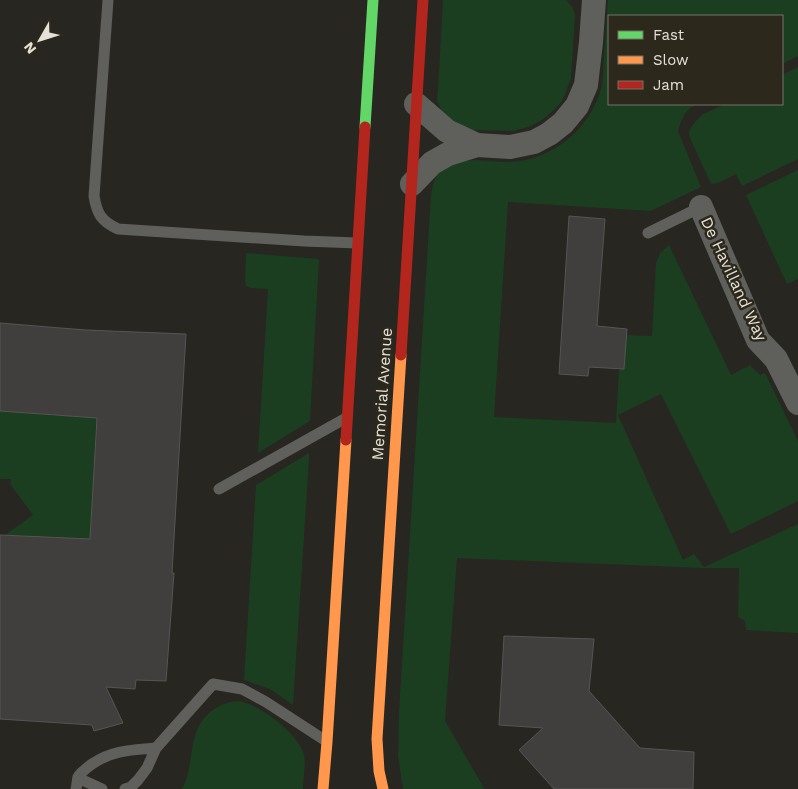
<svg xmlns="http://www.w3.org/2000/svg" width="798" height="789" font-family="'Work Sans',sans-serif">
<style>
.green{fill:#1b3e20}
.building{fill:#403f3e;stroke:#565555}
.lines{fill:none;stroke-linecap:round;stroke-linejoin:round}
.lane{stroke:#5f605c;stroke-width:11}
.street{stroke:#5f605c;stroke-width:24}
.fast{stroke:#63d668;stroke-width:11}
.slow{stroke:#ff974d;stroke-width:11}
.jam{stroke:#b3261e;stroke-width:11}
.labels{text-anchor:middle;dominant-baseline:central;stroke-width:5;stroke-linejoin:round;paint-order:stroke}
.street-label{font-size:16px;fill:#e4e1d9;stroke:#2c281c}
</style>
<rect width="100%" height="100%" fill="#282620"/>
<path class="green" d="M 443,0 L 566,0 L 573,8 L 575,15 L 571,79 L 562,101 L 554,110 L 542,120 L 531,126 L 514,131 L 471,130 L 460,127 L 441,110 L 437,100 L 438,89 Z
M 608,0 L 798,0 L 798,56 L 782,64 L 782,16 L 609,16 L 609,104 L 698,104 L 690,108 L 686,112 L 681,121 L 678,131 L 701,187 L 651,211 L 508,202 L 494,417 L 616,423 L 619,369 L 624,368 L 626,335 L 652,336 L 656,263 L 660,253 L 669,245 L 731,375 L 750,365 L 760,375 L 765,373 L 798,441 L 798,501 L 731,534 L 661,394 L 618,415 L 683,560 L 694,554 L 704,567 L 798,524 L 798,633 L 746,630 L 745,621 L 738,617 L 739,568 L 704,568 L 457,558 L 445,721 L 484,788 L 483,789 L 403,789 L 398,756 L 399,712 L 431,195 C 433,182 437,169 450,164 C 468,157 489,162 507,162 C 552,162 591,128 602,86 Z
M 798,67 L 798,159 L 742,186 L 736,174 L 718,183 L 711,184 L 690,138 L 689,134 L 690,129 L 696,121 L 703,114 L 725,104 L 782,104 L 782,75 Z
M 798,170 L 798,279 L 787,284 L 746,195 Z
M 246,253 L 319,259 L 310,421 L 258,453 L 268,289 L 251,288 L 246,286 L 245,281 Z
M 69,328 L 101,330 L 90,539 L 5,535 L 33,515 L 10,484 L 11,479 L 0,479 L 0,411 L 61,416 Z
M 309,453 L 309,459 L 293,705 L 270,689 L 244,680 L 256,485 Z
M 238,701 C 260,704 297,733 304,754 C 306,763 303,779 303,789 L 182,789 C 195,766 187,735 207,715 C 216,706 226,702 238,701 Z"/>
<path class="building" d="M 569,216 L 605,219 L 597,326 L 627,329 L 624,369 L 589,367 L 588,376 L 559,374 Z
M 0,323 L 85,330 L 186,334 L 172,573 L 174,573 L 166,681 L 136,680 L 135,689 L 106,687 L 123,723 L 94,731 L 92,725 L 0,719 L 0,535 L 90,539 L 97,418 L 0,411 Z
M 504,636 L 594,639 L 589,691 L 640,748 L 694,752 L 693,789 L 554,789 L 519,750 L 543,728 L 499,725 Z"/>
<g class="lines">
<path class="lane" d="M 108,0 L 94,196 C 97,214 101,221 118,229 L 304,241 L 357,243
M 648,233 L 701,207
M 219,489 L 346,418
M 78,778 L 102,789
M 76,789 C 77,786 77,780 78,777 C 81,772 88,767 92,764 C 112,750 133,750 156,748
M 125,789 L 131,787 L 138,780 L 147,768 L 156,748 L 213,684 L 242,689 L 266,702 L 326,741"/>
<path class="street" d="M 416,104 L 447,131 L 477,145 L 510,147 L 534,142 L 549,134 L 563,123 L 577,106 L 586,85 L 591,42 L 594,0
M 412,184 L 432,163 L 448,154 L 477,145
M 701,207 L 758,340 L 776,359 L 798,403"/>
<path class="fast" d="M 365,127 L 373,0"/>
<path class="slow" d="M 323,789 L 327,742 L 346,440
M 383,789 L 379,771 L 377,739 L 401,355"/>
<path class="jam" d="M 401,355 L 423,0
M 346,440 L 365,127"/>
</g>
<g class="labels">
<g class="street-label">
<text transform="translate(734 279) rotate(65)">De Havilland Way</text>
<text transform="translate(382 394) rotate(-86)">Memorial Avenue</text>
</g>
</g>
<rect x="608" y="15" width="175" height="90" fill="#2c281c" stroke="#767268"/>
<rect x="618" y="31" width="25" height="8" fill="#63d668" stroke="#767268"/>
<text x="653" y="40" font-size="15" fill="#e4e1d9">Fast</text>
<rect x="618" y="56" width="25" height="8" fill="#ff974d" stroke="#767268"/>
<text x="653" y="65" font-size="15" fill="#e4e1d9">Slow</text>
<rect x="618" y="81" width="25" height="8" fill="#b3261e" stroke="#767268"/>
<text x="653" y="90" font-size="15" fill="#e4e1d9">Jam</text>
<g transform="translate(40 40) rotate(231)" stroke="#2c281c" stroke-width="4" paint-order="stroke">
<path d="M0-4L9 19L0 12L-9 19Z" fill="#e4e1d9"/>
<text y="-8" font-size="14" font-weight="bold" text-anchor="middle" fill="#e4e1d9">N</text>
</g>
</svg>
